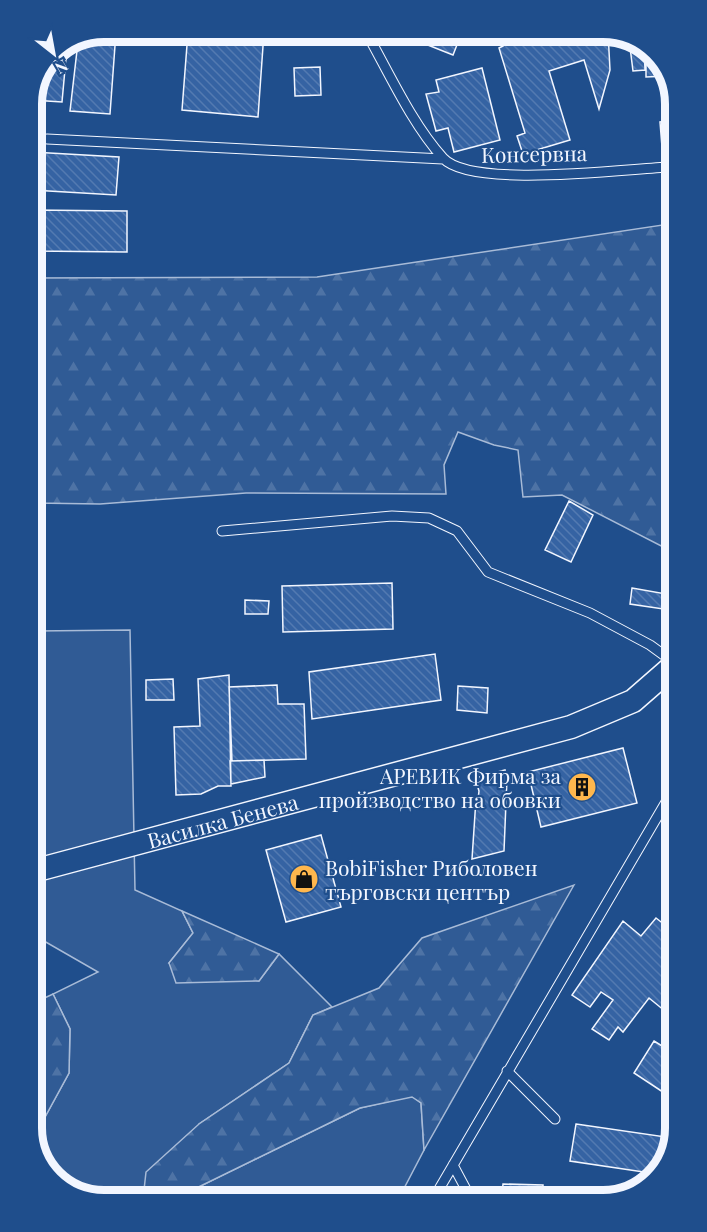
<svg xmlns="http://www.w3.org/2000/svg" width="707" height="1232" font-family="'Playfair Display',serif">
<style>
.built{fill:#305b95;stroke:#a8bbd7;stroke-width:1.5}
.forest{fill:url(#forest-firs);stroke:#a8bbd7;stroke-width:1.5}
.building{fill:url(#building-back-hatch);stroke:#f2f6ff;stroke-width:1.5}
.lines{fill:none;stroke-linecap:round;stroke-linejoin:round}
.service-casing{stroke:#f2f6ff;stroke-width:11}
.tertiary-casing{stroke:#f2f6ff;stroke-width:25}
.service{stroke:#1f4e8c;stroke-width:9}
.tertiary{stroke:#1f4e8c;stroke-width:22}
.labels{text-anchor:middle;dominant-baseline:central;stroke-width:4.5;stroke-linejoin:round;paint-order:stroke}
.street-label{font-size:21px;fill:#f2f6ff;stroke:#1f4e8c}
.poi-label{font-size:21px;fill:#f2f6ff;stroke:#1f4e8c;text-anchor:end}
.rim{fill:none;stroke:#f2f6ff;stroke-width:8}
</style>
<defs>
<pattern id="forest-firs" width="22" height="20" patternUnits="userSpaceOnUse" patternTransform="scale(1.5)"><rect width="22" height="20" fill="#305b95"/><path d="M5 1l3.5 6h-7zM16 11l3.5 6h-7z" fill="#4e73a5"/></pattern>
<pattern id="building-back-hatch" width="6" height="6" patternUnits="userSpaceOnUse" patternTransform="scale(1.5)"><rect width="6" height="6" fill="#3563a3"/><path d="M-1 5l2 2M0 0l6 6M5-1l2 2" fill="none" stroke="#537ab1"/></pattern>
</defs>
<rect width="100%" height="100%" fill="#1f4e8c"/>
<path class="built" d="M 130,630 L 135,890 L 182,911 L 193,933 L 169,963 L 259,981 L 279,954 L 332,1007 L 313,1015 L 289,1063 L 199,1124 L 174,1199 L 360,1108 L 412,1096 L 421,1103 L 424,1150 L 400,1196 L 100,1200 L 64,1188 L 39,1160 L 39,1128 L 69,1073 L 70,1029 L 53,994 L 98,972 L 37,937 L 35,631 Z"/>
<path class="forest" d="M 669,224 L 671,551 L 562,495 L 523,497 L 518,450 L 494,445 L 458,432 L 444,465 L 446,494 L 246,493 L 100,504 L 34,503 L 33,278 L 317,277 Z
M 574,885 L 424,1150 L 421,1103 L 412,1097 L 360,1108 L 174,1199 L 143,1199 L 146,1172 L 199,1124 L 289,1063 L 313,1015 L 379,988 L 422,938 Z
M 182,911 L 279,954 L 259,981 L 176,983 L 169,963 L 193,933 Z
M 53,994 L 70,1029 L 69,1073 L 39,1128 L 38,1001 Z"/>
<path class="building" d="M 104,32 L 116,32 L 110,114 L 70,111 L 78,42 L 87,41 L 88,38 Z
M 188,32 L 264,32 L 258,117 L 182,110 Z
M 395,32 L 462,32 L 453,55 Z
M 499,32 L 608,32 L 610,70 L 599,109 L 584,60 L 549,71 L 570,140 L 523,154 L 517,136 L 525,133 L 499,48 L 503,46 Z
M 646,46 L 668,72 L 668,76 L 646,77 Z
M 67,47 L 62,102 L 32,100 L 53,53 Z
M 630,47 L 644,47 L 645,70 L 633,71 Z
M 320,67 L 321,95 L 295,96 L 294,68 Z
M 482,68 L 500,140 L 454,152 L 448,128 L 436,131 L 426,94 L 439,92 L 436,80 Z
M 668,121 L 669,146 L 662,147 L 660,122 Z
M 32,152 L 119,157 L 116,195 L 32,190 Z
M 32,210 L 127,211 L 127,252 L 33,251 Z
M 569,501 L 593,515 L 571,562 L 545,550 Z
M 392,583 L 393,629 L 283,632 L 282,586 Z
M 632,588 L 672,595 L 670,610 L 630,604 Z
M 245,600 L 269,601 L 268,614 L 245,614 Z
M 435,654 L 441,700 L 312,719 L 309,672 Z
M 229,675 L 231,786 L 218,786 L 201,794 L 176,795 L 174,727 L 200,726 L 198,679 Z
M 173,679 L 174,700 L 146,700 L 146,680 Z
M 277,685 L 278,704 L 304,704 L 306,759 L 232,761 L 229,687 Z
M 458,686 L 488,688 L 487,713 L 457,710 Z
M 623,748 L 637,803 L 541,827 L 528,772 Z
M 264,760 L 265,777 L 231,784 L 230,761 Z
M 505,770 L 507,778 L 504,851 L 472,859 L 476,799 L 478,799 L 479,791 L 475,778 Z
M 321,835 L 341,907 L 286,922 L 266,850 Z
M 674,862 L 674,887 L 662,878 Z
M 656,918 L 674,932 L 675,1010 L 671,1016 L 649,998 L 623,1032 L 618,1027 L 609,1040 L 592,1029 L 613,1000 L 601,992 L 590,1007 L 572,995 L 623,921 L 641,936 Z
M 654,1041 L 675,1054 L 675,1100 L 634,1073 Z
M 576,1124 L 673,1138 L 663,1168 L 657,1174 L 570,1161 Z
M 503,1184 L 543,1185 L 543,1194 L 502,1195 Z"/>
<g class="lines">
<g class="service-casing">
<path id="service" d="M 366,32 C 388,71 412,124 443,158 C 471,189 624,169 669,167
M 47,139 L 443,159
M 222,531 L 392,516 L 429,518 L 457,531 L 488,572 L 590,613 L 650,645 L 672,661
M 507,1071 L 555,1119
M 453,1165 L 469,1195
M 435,1196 L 673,790"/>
</g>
<g class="tertiary-casing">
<g id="tertiary">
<path id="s1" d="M 37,870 L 571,727 L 633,701 L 672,667"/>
</g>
</g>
<use href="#service" class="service"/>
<use href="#tertiary" class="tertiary"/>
</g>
<defs>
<g id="building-disc" transform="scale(1.5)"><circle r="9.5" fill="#ffb74d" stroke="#1f4e8c"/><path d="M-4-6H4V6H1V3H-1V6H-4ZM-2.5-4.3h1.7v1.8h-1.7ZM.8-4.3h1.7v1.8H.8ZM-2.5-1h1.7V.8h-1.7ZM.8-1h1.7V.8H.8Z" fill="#111"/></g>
<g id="shop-disc" transform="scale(1.5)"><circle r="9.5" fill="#ffb74d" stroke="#1f4e8c"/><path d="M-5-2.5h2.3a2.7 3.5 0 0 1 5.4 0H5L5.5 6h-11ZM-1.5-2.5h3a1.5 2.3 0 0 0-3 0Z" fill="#111"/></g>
</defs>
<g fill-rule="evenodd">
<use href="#building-disc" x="582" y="787"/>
<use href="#shop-disc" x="304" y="879"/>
</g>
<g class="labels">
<g class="street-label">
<text transform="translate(534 153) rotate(-1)">Консервна</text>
<text stroke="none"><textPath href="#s1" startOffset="192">Василка Бенева</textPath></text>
</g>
<g class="poi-label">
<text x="561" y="775">АРЕВИК Фирма за<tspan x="561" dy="24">пройзводство на обовки</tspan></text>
<text x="325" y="867" text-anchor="start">BobiFisher Риболовен<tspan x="325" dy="24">търговски център</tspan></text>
</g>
</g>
<path d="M0 0H707V1232H0ZM104 42H603A62 62 0 0 1 665 104V1128A62 62 0 0 1 603 1190H104A62 62 0 0 1 42 1128V104A62 62 0 0 1 104 42Z" fill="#1f4e8c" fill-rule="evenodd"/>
<path class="rim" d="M104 42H603A62 62 0 0 1 665 104V1128A62 62 0 0 1 603 1190H104A62 62 0 0 1 42 1128V104A62 62 0 0 1 104 42Z"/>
<g transform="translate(54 54) rotate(149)" stroke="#1f4e8c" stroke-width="4.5" paint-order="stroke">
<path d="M0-4.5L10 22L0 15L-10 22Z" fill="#f2f6ff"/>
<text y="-9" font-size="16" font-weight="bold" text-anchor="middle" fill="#f2f6ff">N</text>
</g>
</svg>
